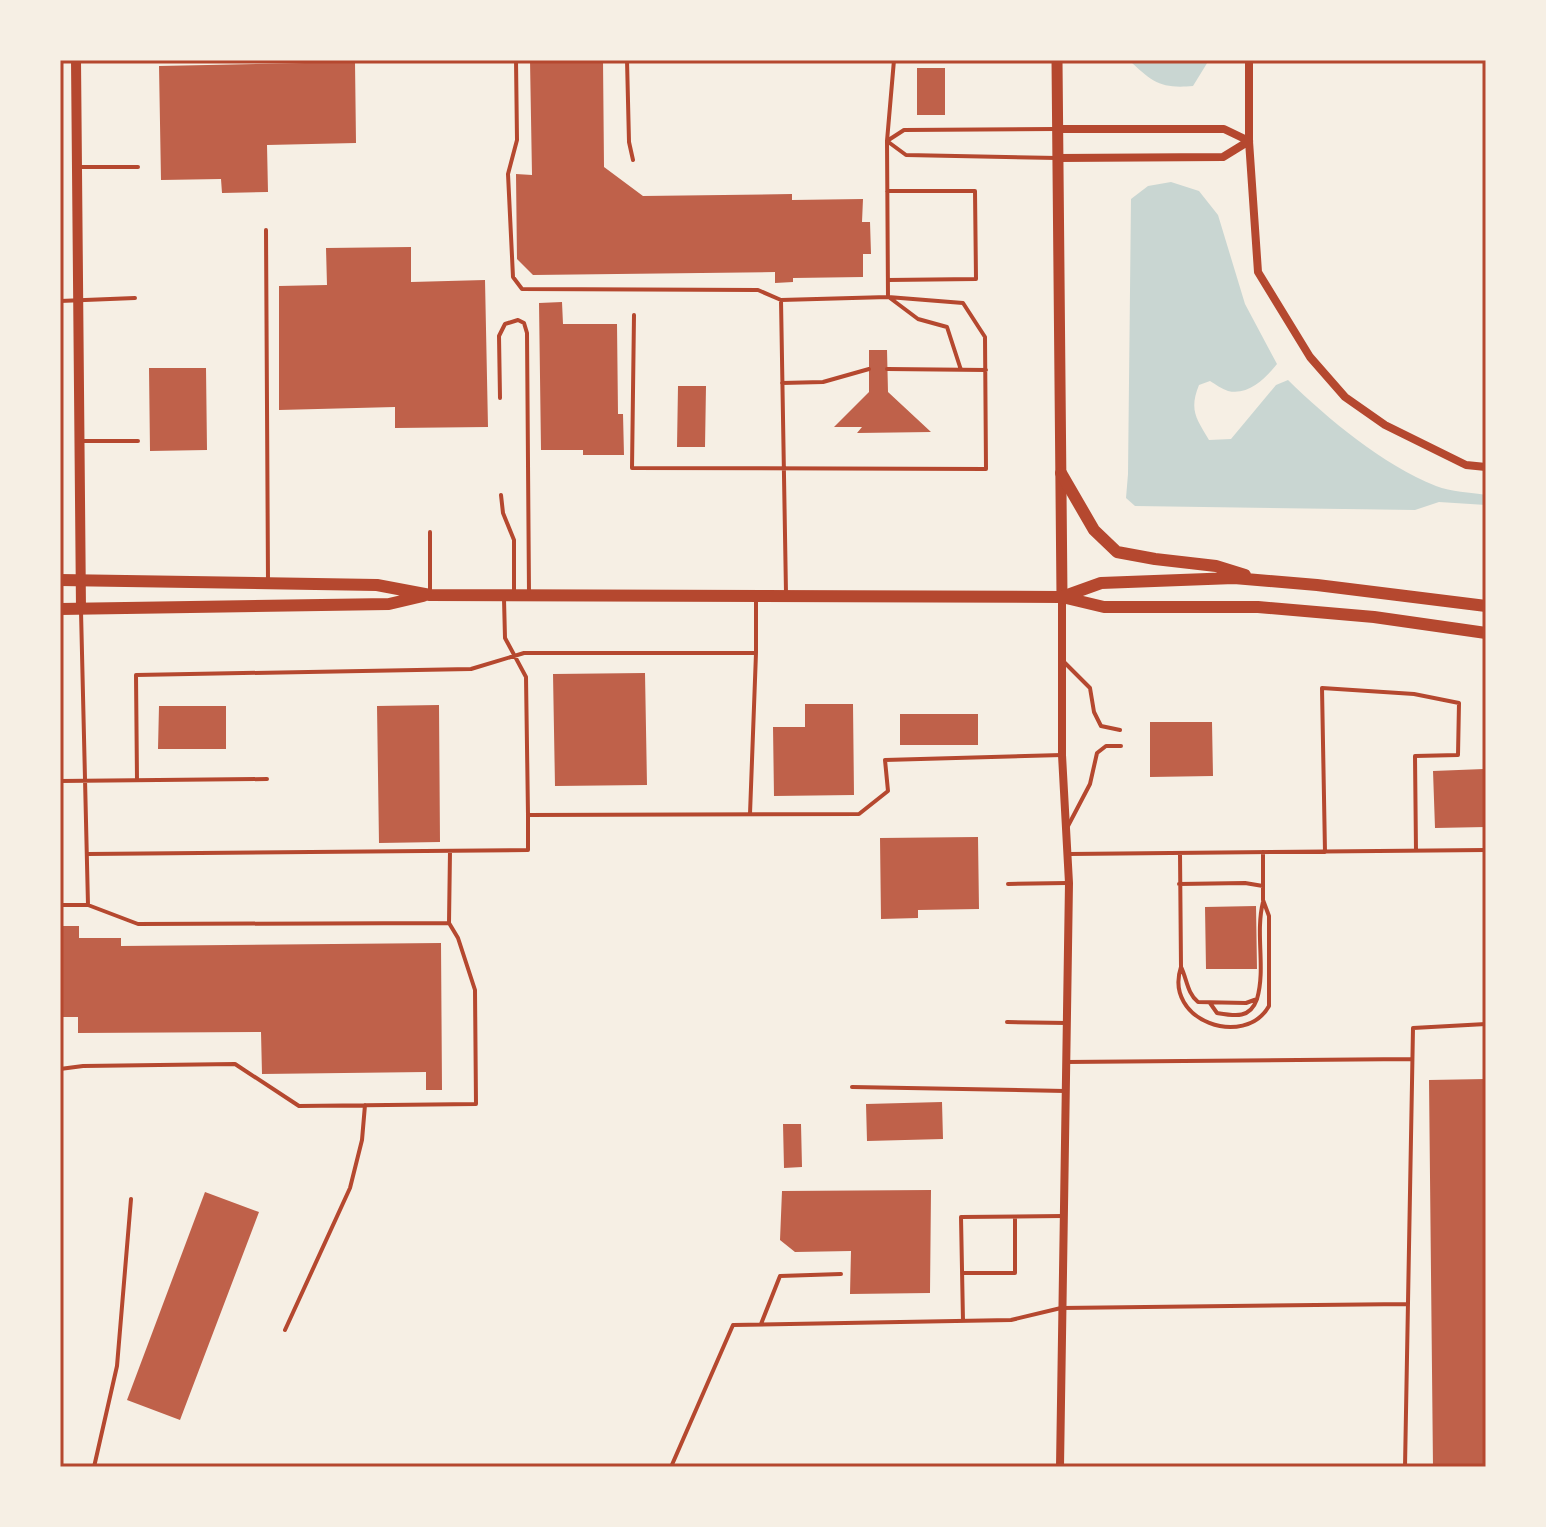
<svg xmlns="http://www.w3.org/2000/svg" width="1546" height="1527" font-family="'PT Serif',serif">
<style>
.water{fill:#c9d6d2}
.building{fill:#bf614a}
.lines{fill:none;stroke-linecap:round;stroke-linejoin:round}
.service{stroke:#b5482f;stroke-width:4}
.minor{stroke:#b5482f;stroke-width:8}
.tertiary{stroke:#b5482f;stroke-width:10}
.secondary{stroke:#b5482f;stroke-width:11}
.primary{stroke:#b5482f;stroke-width:12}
.neatline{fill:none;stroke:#b5482f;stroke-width:3}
</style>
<rect width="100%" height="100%" fill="#f6efe4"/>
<path class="water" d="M 1129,60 L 1209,60 L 1193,86 C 1161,89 1152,82 1129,60 Z
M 1171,182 L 1199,191 L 1218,215 L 1245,304 L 1277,364 C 1266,378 1248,396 1228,391 C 1222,389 1215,384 1210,381 L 1199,385 C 1189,410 1196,418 1209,440 L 1231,439 L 1276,385 L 1288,380 C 1328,419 1383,465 1436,486 C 1451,492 1470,492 1486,495 L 1486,505 L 1439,502 L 1415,510 L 1135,506 L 1126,498 L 1128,474 L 1131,199 L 1148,186 Z"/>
<path class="building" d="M 530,60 L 603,60 L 604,167 L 643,196 L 792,194 L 792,200 L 863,199 L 862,222 L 870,222 L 871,254 L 863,254 L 863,277 L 793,278 L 793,282 L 775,283 L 775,272 L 533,275 L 517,259 L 516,174 L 532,175 Z
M 355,62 L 356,143 L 267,145 L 268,192 L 222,193 L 221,179 L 161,180 L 159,66 Z
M 917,68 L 945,68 L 945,115 L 917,115 Z
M 411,247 L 411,282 L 485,280 L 488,427 L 395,428 L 395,407 L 279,410 L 279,286 L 327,285 L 326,248 Z
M 562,302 L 563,324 L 617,324 L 618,414 L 623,414 L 624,455 L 583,455 L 583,450 L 541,450 L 539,303 Z
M 869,350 L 887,350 L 888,392 L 931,432 L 857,433 L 862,427 L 834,427 L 869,392 Z
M 149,368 L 206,368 L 207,450 L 150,451 Z
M 678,386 L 706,386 L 705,447 L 677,447 Z
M 645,673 L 647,785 L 555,786 L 553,674 Z
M 805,704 L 853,704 L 854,795 L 774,796 L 773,727 L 805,727 Z
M 439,705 L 440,842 L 379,843 L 377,706 Z
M 159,706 L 226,706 L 226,749 L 158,749 Z
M 900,714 L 978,714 L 978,745 L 900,745 Z
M 1150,722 L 1212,722 L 1213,776 L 1150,777 Z
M 1484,769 L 1486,827 L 1435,828 L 1433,771 Z
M 978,837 L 979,909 L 918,910 L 918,918 L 881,919 L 880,838 Z
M 1256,906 L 1257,969 L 1206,969 L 1205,907 Z
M 60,926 L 79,926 L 79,938 L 121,938 L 121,946 L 441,943 L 442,1090 L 426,1090 L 426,1072 L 262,1074 L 261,1032 L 78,1033 L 78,1017 L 60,1017 Z
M 1486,1079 L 1486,1467 L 1433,1467 L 1429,1080 Z
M 942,1102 L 943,1139 L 867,1141 L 866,1104 Z
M 783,1124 L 801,1124 L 802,1167 L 784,1168 Z
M 931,1190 L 930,1293 L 850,1294 L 851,1251 L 795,1252 L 780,1240 L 782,1191 Z
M 205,1192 L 259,1212 L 180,1420 L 127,1400 Z"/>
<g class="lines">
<path class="service" d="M 516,60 L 517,140 L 508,174 L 513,277 L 522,289 L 758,290 L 781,300
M 627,60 L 629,142 L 633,160
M 1056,129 L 904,130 L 887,141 L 906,155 L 1057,158
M 79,167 L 138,167
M 887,191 L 975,191 L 976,279 L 888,280
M 266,230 L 268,581
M 890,298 L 918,319 L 947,327 L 961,370
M 60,301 L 135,298
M 634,315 L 632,468 L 986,469 L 985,337 L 963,303 L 888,297
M 887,369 L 986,370
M 782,383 L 823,382 L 869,369
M 500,398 L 499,336 L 505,324 L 518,320 L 524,323 L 527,333 L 529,593
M 82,441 L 138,441
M 501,495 L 503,513 L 514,540 L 514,595
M 430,592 L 430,532
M 786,593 L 781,300 L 888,297 L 887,141 L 894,60
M 504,599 L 505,638 L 526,677 L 528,815
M 81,611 L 88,905
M 1063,661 L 1090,688 L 1094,712 L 1101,726 L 1120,730
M 137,780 L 136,675 L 471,669 L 524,653 L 756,653 L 756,599
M 60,781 L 267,779
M 750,814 L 756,653
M 1068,826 L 1090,784 L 1097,753 L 1106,746 L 1121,746
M 1325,852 L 1322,688 L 1414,694 L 1459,703 L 1458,755 L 1415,756 L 1416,851
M 1180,853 L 1181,967 C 1163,1021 1245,1049 1269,1006 L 1269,916 L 1263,900 L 1263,852
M 87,854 L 528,850 L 528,815 L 859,814 L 888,791 L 885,760 L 1062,755
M 1069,854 L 1486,850
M 1008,884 L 1067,883
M 1179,884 L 1245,883 L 1263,886
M 60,905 L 88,905 L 138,924 L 449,923 L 450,851
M 1181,967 C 1187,979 1187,993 1198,1002 L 1246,1003 L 1257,999 C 1266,968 1255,934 1263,902
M 1210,1003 L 1217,1013 C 1235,1016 1250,1019 1257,999
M 1007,1022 L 1067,1023
M 1066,1062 L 1412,1059
M 60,1069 L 83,1066 L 235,1064 L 299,1106 L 476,1104 L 475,990 L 458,938 L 449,923
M 852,1087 L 1065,1091
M 962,1273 L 1015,1273 L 1015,1217
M 963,1321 L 961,1217 L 1063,1216
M 761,1324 L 780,1276 L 841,1274
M 285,1330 L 350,1188 L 362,1140 L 365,1105
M 94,1467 L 117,1366 L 131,1199
M 671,1467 L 733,1325 L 1011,1320 L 1061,1308 L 1407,1304
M 1405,1467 L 1413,1028 L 1486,1024"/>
<path class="minor" d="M 1249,60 L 1249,141 L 1258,272 L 1310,357 L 1345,397 L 1385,425 L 1466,465 L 1486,467
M 1058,129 L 1224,129 L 1249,141
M 1058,158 L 1223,157 L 1249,141
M 1060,1467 L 1069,883 L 1062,755 L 1062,597"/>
<path class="tertiary" d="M 76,60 L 81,609"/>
<path class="secondary" d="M 1057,60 L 1062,597"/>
<path class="primary" d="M 1061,473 L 1094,530 L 1117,552 L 1155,559 L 1216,566 L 1245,575
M 60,580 L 377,585 L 430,595 L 1062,597 L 1104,607 L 1258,607 L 1374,617 L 1486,633
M 1062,597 L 1101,583 L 1234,578 L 1317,585 L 1486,606
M 60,609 L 389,604 L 423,596"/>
</g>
<rect width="1546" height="1527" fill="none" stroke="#f6efe4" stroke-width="124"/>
<rect x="62" y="62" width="1422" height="1403" class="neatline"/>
</svg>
